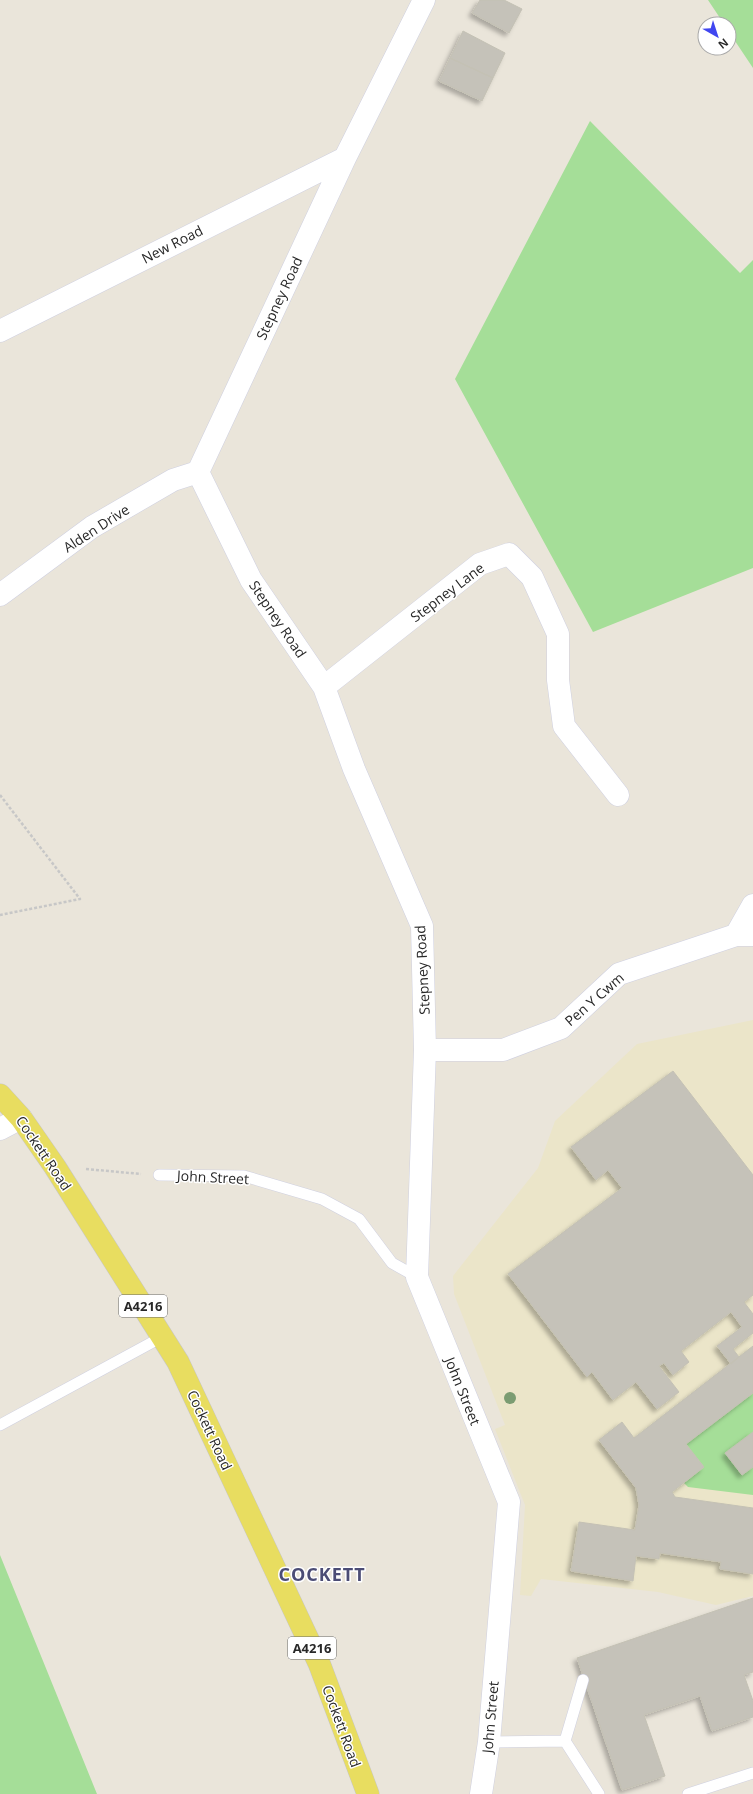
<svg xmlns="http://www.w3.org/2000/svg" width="753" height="1794" font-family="'Open Sans',sans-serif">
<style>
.education{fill:#ebe5c9}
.green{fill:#a5de98}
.building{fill:#c5c2b9;stroke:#c4c1b4;filter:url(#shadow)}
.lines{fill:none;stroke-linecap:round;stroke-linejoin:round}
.lane-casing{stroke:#cfd0e0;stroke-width:12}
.street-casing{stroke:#cfd0e0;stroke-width:23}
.secondary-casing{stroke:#cfd0e0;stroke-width:23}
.primary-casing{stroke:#c7c7c7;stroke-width:23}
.path{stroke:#c7c7c7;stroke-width:2.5;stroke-dasharray:3 2;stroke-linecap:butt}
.lane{stroke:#fff;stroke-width:11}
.street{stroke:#fff;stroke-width:22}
.secondary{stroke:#fff;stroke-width:22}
.primary{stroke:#e8dd60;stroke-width:22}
.tree{fill:#7b9c72}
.labels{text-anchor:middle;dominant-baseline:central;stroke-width:3;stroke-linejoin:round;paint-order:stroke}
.shield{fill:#fff;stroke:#686868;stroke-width:1}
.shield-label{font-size:13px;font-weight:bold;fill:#282828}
.street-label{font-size:14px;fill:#282828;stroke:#fff}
.district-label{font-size:18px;font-weight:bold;letter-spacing:1px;fill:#4b4c75;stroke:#fff}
</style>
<defs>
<filter id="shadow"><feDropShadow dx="-3.5" dy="3.5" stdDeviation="2" flood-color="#0004"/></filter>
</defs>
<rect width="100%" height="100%" fill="#eae5da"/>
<path class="education" d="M 753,1020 L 753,1596 L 716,1605 L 658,1592 L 541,1579 L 531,1596 L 520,1595 L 525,1505 L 495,1429 L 505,1425 L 454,1294 L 453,1276 L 538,1168 L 555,1121 L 637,1044 Z"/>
<path class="green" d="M 708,0 L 753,0 L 753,68 L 729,32 L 729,24 L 724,24 Z
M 590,121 L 740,273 L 753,260 L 753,568 L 593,632 L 455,379 Z
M 753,1393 L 753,1495 L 688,1487 L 684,1483 L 704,1467 L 686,1444 Z
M 0,1555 L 97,1794 L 0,1794 Z"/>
<path class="building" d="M 480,0 L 504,0 L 522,9 L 509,33 L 472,13 Z
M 463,31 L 505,53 L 493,78 L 450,58 Z
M 450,58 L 493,78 L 482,101 L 439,81 Z
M 673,1071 L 753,1175 L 753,1295 L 744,1302 L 753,1314 L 753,1333 L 733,1349 L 739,1357 L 731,1364 L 717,1346 L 742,1327 L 731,1312 L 681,1351 L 689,1362 L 673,1375 L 664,1363 L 659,1366 L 679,1392 L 657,1409 L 636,1382 L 613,1400 L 592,1372 L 587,1377 L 508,1274 L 622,1188 L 608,1170 L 596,1180 L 571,1147 Z
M 753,1346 L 753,1393 L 686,1444 L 704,1467 L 672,1492 L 675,1497 L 753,1508 L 753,1574 L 720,1569 L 721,1562 L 660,1553 L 659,1559 L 636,1556 L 633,1581 L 571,1571 L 579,1522 L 635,1530 L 639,1505 L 636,1488 L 599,1440 L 622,1422 L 634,1438 Z
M 753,1432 L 753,1467 L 742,1475 L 725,1453 Z
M 753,1598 L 753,1672 L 744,1675 L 753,1701 L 753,1717 L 712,1731 L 700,1696 L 644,1715 L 665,1776 L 622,1790 L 577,1658 Z"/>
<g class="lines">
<g class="lane-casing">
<path id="lane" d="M 159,1175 L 244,1176 L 322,1199 L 359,1219 L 392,1263 L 417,1277
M 0,1425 L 162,1337
M 583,1680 L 565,1741 L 599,1794
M 489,1742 L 565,1741
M 688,1794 L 753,1773"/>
</g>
<g class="street-casing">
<path id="street" d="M 424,0 L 345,158 L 198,472 L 251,580 L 324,687 L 354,769 L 422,926 L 425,1050 L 417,1277 L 509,1502 L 489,1742 L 481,1794
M 0,331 L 345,158
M 0,595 L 92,527 L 173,480 L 198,472
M 324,687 L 480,564 L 509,554 L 532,577 L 558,634 L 558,680 L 564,726 L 618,795
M 736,935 L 753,905
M 425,1050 L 503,1050 L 561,1028 L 619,974 L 736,935 L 753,935"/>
</g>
<g class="secondary-casing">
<path id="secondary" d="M 0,1129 L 21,1118"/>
</g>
<g class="primary-casing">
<path id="primary" d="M 0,1095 L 21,1118 L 55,1167 L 178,1362 L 319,1663 L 368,1794"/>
</g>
<path class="path" d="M 0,795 L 80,899 L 0,915
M 86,1169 L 141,1174"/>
<use href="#lane" class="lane"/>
<use href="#street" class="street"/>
<use href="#secondary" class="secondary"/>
<use href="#primary" class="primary"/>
</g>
<circle class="tree" cx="510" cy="1398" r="6"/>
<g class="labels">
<g class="shield">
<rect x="119" y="1295" width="48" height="22" rx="3"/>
<rect x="288" y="1637" width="48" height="22" rx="3"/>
</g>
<g class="shield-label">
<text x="143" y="1306">A4216</text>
<text x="312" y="1648">A4216</text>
</g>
<g class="street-label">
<text transform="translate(172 244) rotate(-27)">New Road</text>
<text transform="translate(279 298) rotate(-65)">Stepney Road</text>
<text transform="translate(96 528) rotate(-33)">Alden Drive</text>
<text transform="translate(447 592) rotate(-37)">Stepney Lane</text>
<text transform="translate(278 619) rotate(56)">Stepney Road</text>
<text transform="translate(422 970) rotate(-93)">Stepney Road</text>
<text transform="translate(594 999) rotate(-41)">Pen Y Cwm</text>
<text transform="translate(44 1153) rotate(56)">Cockett Road</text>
<text transform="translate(213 1177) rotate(3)">John Street</text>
<text transform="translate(463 1391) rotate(68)">John Street</text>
<text transform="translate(210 1430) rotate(65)">Cockett Road</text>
<text transform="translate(490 1717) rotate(-85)">John Street</text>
<text transform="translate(342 1726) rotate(70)">Cockett Road</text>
</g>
<g class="district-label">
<text x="322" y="1574">COCKETT</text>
</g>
</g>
<g transform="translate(717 36) rotate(141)"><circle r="19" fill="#ffffff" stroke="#a9a9a9"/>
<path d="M0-3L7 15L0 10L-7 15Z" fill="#4046f0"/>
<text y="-6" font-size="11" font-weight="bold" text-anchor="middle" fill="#282828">N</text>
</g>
</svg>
